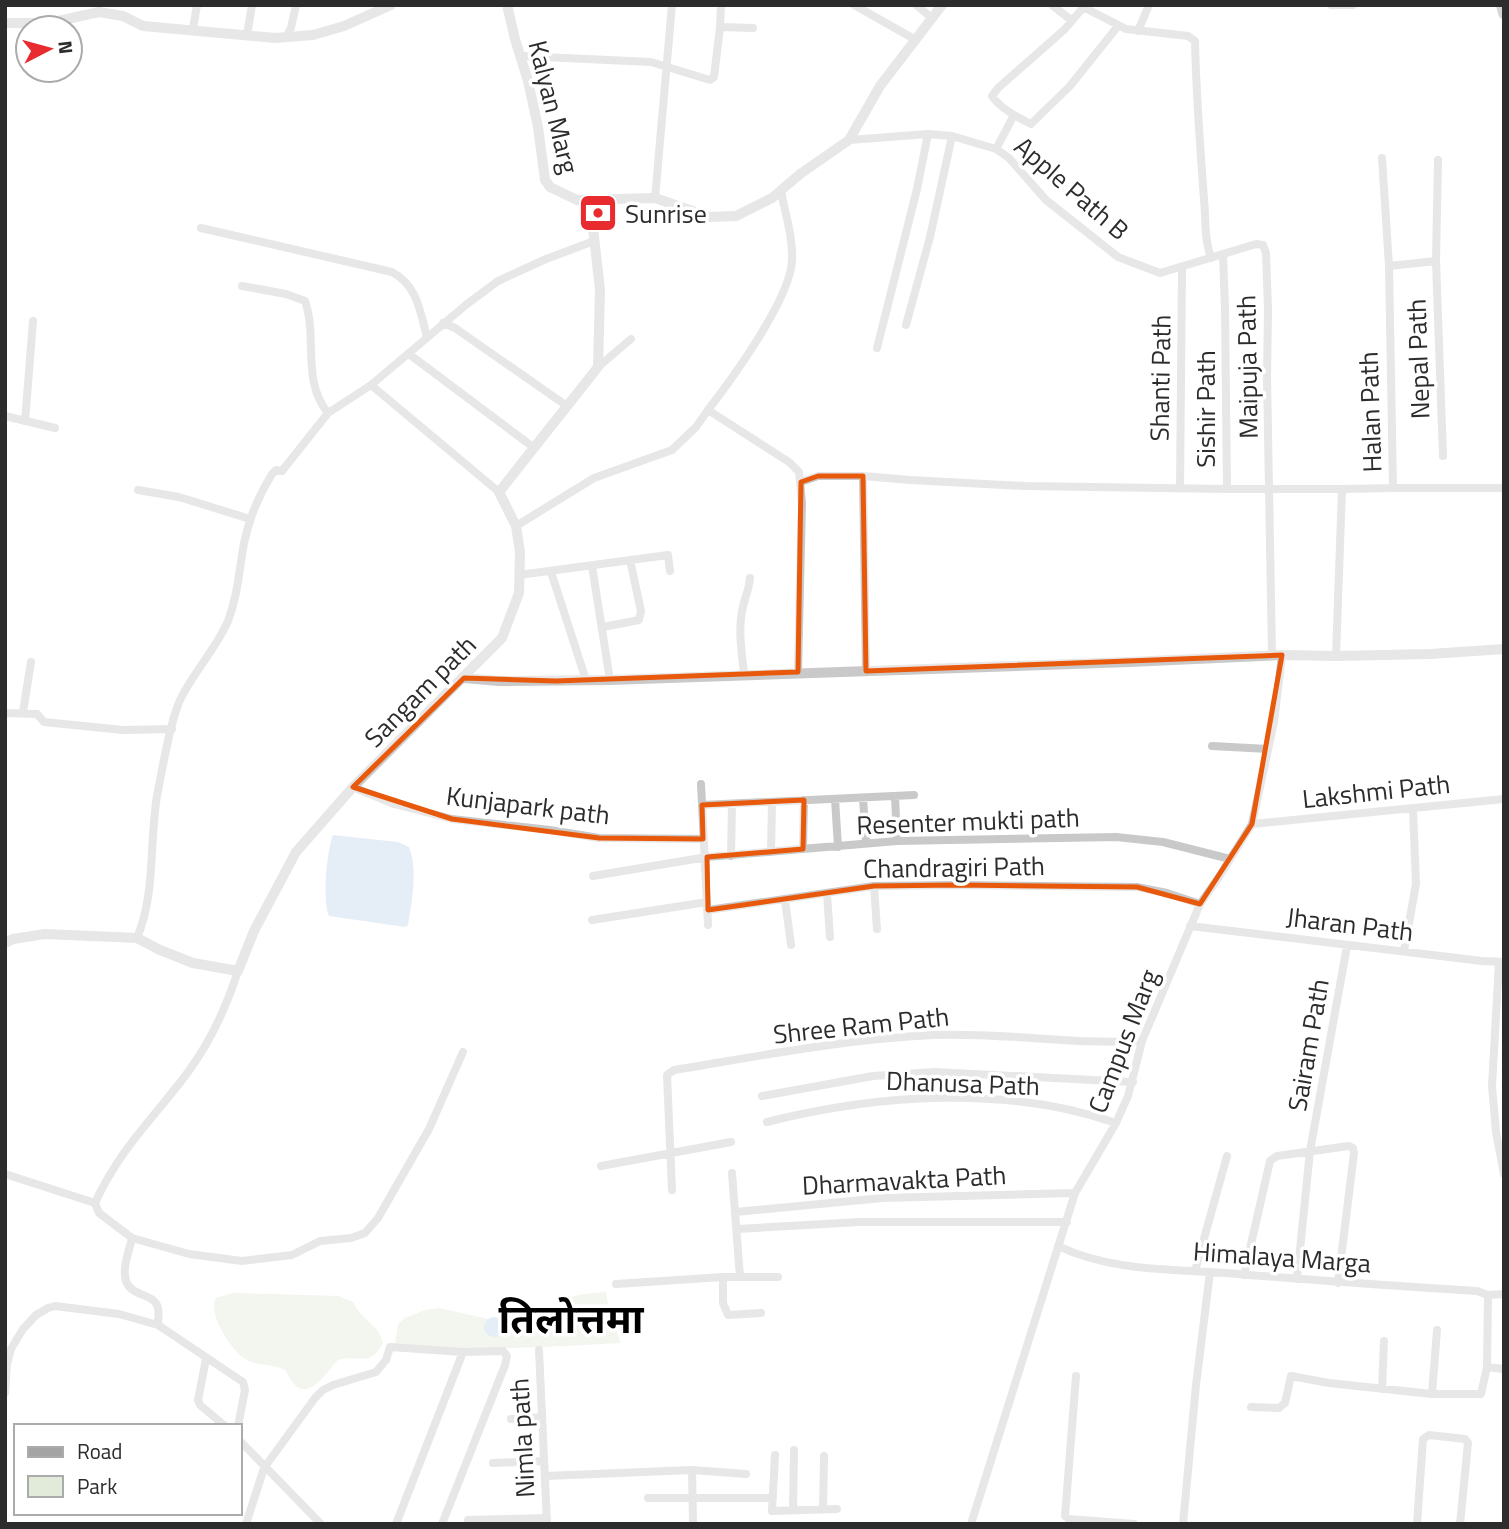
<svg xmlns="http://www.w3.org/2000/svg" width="1509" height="1529" font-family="'Titillium Web','Noto Sans Devanagari',sans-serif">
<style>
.green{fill:#e2ead9}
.water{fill:#c5daeb}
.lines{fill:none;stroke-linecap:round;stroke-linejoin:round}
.minor{stroke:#c9c9c9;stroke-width:8}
.tertiary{stroke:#c9c9c9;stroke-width:10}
.primary{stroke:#a4a4a4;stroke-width:12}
.marked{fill:none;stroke:#e8590c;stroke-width:5;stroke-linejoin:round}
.labels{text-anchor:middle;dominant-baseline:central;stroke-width:7;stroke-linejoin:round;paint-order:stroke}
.street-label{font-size:26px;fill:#2c2c2c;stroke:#fff}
.poi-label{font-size:26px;fill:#2c2c2c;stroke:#fff;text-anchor:start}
.town-label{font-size:40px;font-weight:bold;fill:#000;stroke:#fff}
</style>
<rect width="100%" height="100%" fill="#fff"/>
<path class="green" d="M 606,1292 L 610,1315 L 621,1343 C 546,1347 470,1352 395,1344 L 398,1324 L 405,1318 L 425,1310 L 439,1308 L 488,1319 L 486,1321 L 499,1336 L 503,1331 L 502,1321 C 528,1317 548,1306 572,1297 C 583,1293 595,1293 606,1292 Z
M 233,1293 L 339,1296 L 353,1302 L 359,1312 L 378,1331 L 383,1342 C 371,1368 361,1354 338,1360 C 329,1368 310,1402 294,1384 C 290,1380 288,1374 285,1370 C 273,1364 258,1366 247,1360 C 232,1352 207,1314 216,1298 Z"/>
<path class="water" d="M 333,835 L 398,842 L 409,847 C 418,869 412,901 408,925 L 405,927 L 329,916 C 322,902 327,850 333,835 Z
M484 1327a10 10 0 1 1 20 0a10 10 0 1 1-20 0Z"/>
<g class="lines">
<path class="minor" d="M 854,5 L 916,40
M 916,5 L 932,18
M 1052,5 L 1071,20
M 1331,5 L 1353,5
M 1118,26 L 1070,86 L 1031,124 C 1017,117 1001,109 992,96 L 998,88 L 1064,30 L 1082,9 L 1087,9 L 1126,29 L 1188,36 L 1195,41 C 1196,94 1200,146 1204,199 C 1206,220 1204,238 1211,258
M 720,27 L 721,5
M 193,29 L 197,5
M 1138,31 L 1149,5
M 247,35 L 252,5
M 286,37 L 291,28 L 296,5
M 522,56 L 651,62 L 710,80 L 714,77 L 720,27 L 753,28
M 849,140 L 928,134 L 952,136 L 996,149 L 1009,158 L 1046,200 L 1118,257 L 1160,273 L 1256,244 L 1263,245 L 1266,253 L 1268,310 L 1267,377 L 1272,655
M 996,149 L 1014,115
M 655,198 L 672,5
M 201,228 L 392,272 C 417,285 420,311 427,337
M 1223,255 L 1225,308 L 1227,489 L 1342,489
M 1436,261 L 1443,456
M 1389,266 L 1436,261 L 1438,160
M 242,286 L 286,294 L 305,301 C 318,338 301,380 328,413
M 443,323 L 455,328 L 567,406
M 906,325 L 930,237 L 952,136
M 877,348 L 917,189 L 928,134
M 409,354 L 533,447
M 598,367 L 631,339
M 371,385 L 499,492
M 708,410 C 732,379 791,298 792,260 C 793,237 785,213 781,191
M 5,416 L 55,428
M 25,421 L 33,321
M 863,476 L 866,671
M 801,482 L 818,476 L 863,476 L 910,480 L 1025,486 L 1227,489
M 1393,488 L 1504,488
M 1180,489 L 1182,267
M 138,490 L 179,497 L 250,519
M 516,526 L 594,478 L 672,450 L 696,427 L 708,410 L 789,462 L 799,472 L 802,503 L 798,672
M 592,566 L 610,680
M 551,572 L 586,680
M 519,575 L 668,555 L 670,571
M 603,627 L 639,620 L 641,611 L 630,560
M 1336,656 L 1342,489 L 1393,488 L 1389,266 L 1382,158
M 744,674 C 742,653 738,632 742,611 C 744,600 749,590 750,578
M 23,712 L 31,662
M 5,713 L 37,714 L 44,722 L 123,730 L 172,729
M 1212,746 L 1268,749
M 701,784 L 708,925
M 353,787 L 394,804 L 452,819 L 550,830 L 599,838 L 703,839
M 895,796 L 897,841
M 863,798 L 866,842
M 835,799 L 838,847
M 702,805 L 914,795
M 1252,824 L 1504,799
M 803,849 L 804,800
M 771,852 L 772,802
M 731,856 L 732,804
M 593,876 L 707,857 L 897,841 L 1116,837 L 1163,842 L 1230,859
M 874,886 L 877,929
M 827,894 L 830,937
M 785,900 L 791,945
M 708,910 L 874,886 L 957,885 L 1137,887 L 1167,893 L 1200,904
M 592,920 L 707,902
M 1190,926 L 1482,961 L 1504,962
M 137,938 C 156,892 149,844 157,796 C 162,771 170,720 181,698 C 194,672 217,647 228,621 C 238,595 239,570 244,543 C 249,519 259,495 272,474 L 276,470 L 282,471 L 328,413 L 371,385 L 467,304 L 498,281 L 546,259 L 594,241
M 1404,951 L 1416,884 L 1413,809
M 1499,962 L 1492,1086 L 1496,1132 L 1504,1174
M 762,1096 L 873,1076 L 935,1072 L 1133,1082
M 767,1122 C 878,1094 1007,1085 1116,1123
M 601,1166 L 731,1142
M 732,1173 L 740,1277
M 5,1174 L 95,1203
M 672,1190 L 667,1075 L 674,1070 C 760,1056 846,1039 933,1035 C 1003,1032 1072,1045 1142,1041
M 736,1212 L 883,1198 L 1075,1193
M 737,1229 L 860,1222 L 1067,1222
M 132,1238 L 189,1254 L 242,1261 L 292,1255 L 320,1241 L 351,1238 L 365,1233 L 378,1218 L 429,1129 L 463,1052
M 1058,1246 C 1110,1271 1170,1269 1226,1273 C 1310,1280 1393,1286 1477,1291 L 1488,1295 L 1504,1294
M 1195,1271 L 1227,1156
M 1244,1275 L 1270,1161 L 1277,1156 L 1349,1146 L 1353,1148 L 1354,1153 L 1338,1283
M 723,1277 L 723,1303 L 728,1315 L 761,1313
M 1297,1279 L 1310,1151 L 1347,946
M 616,1284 L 723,1277 L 778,1277
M 158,1325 C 158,1320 159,1313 158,1308 C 155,1293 131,1297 126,1281 C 122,1268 129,1251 132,1238 L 99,1213 L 95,1203 C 120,1148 154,1118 188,1072 C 211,1041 226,1008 238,971
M 539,1350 L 547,1524
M 206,1359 L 198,1400 L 200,1405 L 225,1426
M 1487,1367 L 1488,1295
M 1076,1376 L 1065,1516 L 1069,1519 L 1134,1524
M 1382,1389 L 1384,1341
M 5,1393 L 7,1364 L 11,1349 L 23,1329 L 36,1315 L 48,1308 L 55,1306 L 119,1314 L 158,1325 L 243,1382 L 245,1390 L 238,1426
M 1432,1394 L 1437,1330
M 1251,1407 L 1279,1408 L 1285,1403 L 1291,1376 L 1329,1383 L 1432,1394 L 1481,1394 L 1487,1367 L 1504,1369
M 511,1419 L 542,1417
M 240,1441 L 321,1524
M 775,1455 L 772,1511 L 837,1509
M 493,1463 L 544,1461
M 692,1470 L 746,1474
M 545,1476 L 692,1470 L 693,1524
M 648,1498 L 773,1498
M 823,1509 L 824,1456
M 793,1510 L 794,1450
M 468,1520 L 547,1518
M 246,1524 L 264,1468 L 315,1398 L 323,1390 L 333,1385 L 376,1372 L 386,1360 L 390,1347 L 463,1352 L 503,1351 L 507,1356 L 505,1365 L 442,1524
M 396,1524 L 463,1352
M 971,1524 L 1075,1193 L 1116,1123 L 1128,1096 L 1142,1041 L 1200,904 L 1219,877 L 1252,824 L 1274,722 L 1282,655
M 1183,1524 L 1196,1385 L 1210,1272
M 1417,1524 L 1423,1439 L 1429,1435 L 1465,1439 L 1468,1443 L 1460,1524"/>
<path class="tertiary" d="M 507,5 L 515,39 L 528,81 L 538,127 L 545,180 L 550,187 L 577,200 L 655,198 L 710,217 L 736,216 L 772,198 L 800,174 L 849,140 L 880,86 L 942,5
M 5,23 L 49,23 L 99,12 L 123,16 L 143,26 L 275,38 L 313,35 L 344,26 L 391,5
M 464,678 L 499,681 L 610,680 L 1130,662 L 1282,655 L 1336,656 L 1430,654 L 1504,649
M 5,943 L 13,939 L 45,934 L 137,938 L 160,950 L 193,963 L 238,971 L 254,931 L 296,852 L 353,787 L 502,638 L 519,593 L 520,552 L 516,526 L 499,492 L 598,367 L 600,290 L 590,201"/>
<path class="primary" d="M 1502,5 L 1504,13"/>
</g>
<path d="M0 0H1509V1529H0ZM 818,476 L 863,476 L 866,671 L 1282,655 L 1252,824 L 1200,904 L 1137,887 L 957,885 L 874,886 L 708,910 L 707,857 L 803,849 L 804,800 L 702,805 L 703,839 L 599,838 L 452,819 L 353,787 L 464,678 L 556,681 L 798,672 L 801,482 Z" fill="#fff" fill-opacity=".55" fill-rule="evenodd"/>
<path class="marked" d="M 818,476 L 863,476 L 866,671 L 1282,655 L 1252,824 L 1200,904 L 1137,887 L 957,885 L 874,886 L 708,910 L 707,857 L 803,849 L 804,800 L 702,805 L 703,839 L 599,838 L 452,819 L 353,787 L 464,678 L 556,681 L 798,672 L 801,482 Z"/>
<defs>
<g id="bank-square" transform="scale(2.0125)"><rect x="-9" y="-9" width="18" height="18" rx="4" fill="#e72b2f" stroke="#fff"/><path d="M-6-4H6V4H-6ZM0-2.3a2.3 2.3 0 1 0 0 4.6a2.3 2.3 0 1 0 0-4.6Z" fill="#fff"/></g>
</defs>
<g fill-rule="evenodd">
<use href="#bank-square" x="598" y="213"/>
</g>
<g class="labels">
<g class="street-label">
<text transform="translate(554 107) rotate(76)">Kalyan Marg</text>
<text transform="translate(1072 188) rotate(41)">Apple Path B</text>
<text transform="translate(1418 359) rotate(-92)">Nepal Path</text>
<text transform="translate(1247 367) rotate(-91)">Maipuja Path</text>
<text transform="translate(1160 378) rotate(-89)">Shanti Path</text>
<text transform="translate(1205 409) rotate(-90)">Sishir Path</text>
<text transform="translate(1370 412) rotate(-92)">Halan Path</text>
<text transform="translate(420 691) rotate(-45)">Sangam path</text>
<text transform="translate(1376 791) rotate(-6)">Lakshmi Path</text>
<text transform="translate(528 805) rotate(7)">Kunjapark path</text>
<text transform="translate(968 821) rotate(-2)">Resenter mukti path</text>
<text transform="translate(954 867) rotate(-1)">Chandragiri Path</text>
<text transform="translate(1350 924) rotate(7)">Jharan Path</text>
<text transform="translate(861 1025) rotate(-6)">Shree Ram Path</text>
<text transform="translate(1123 1041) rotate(-69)">Campus Marg</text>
<text transform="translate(1308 1045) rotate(-80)">Sairam Path</text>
<text transform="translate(963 1083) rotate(2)">Dhanusa Path</text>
<text transform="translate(904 1180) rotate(-3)">Dharmavakta Path</text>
<text transform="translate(1282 1257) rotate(4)">Himalaya Marga</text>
<text transform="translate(522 1438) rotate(-93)">Nimla path</text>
</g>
<g class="poi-label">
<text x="625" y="213">Sunrise</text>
</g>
<g class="town-label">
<text x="571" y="1318">तिलोत्तमा</text>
</g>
</g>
<rect width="1509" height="1529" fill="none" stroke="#2c2c2c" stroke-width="14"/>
<rect x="14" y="1424" width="228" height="91" fill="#ffffff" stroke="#ababab" stroke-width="2"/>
<rect x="28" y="1447" width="35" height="10" fill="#a4a4a4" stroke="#ababab" stroke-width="2"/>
<text x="77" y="1459" font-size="21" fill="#2c2c2c">Road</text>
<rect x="28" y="1476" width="35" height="21" fill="#e2ead9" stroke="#ababab" stroke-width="2"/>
<text x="77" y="1494" font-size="21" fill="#2c2c2c">Park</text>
<g transform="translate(49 49) rotate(84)"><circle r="33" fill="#ffffff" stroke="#ababab" stroke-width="2"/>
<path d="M0-5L12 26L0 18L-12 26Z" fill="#e72b2f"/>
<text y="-10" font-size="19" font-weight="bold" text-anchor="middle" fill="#2c2c2c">N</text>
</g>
</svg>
